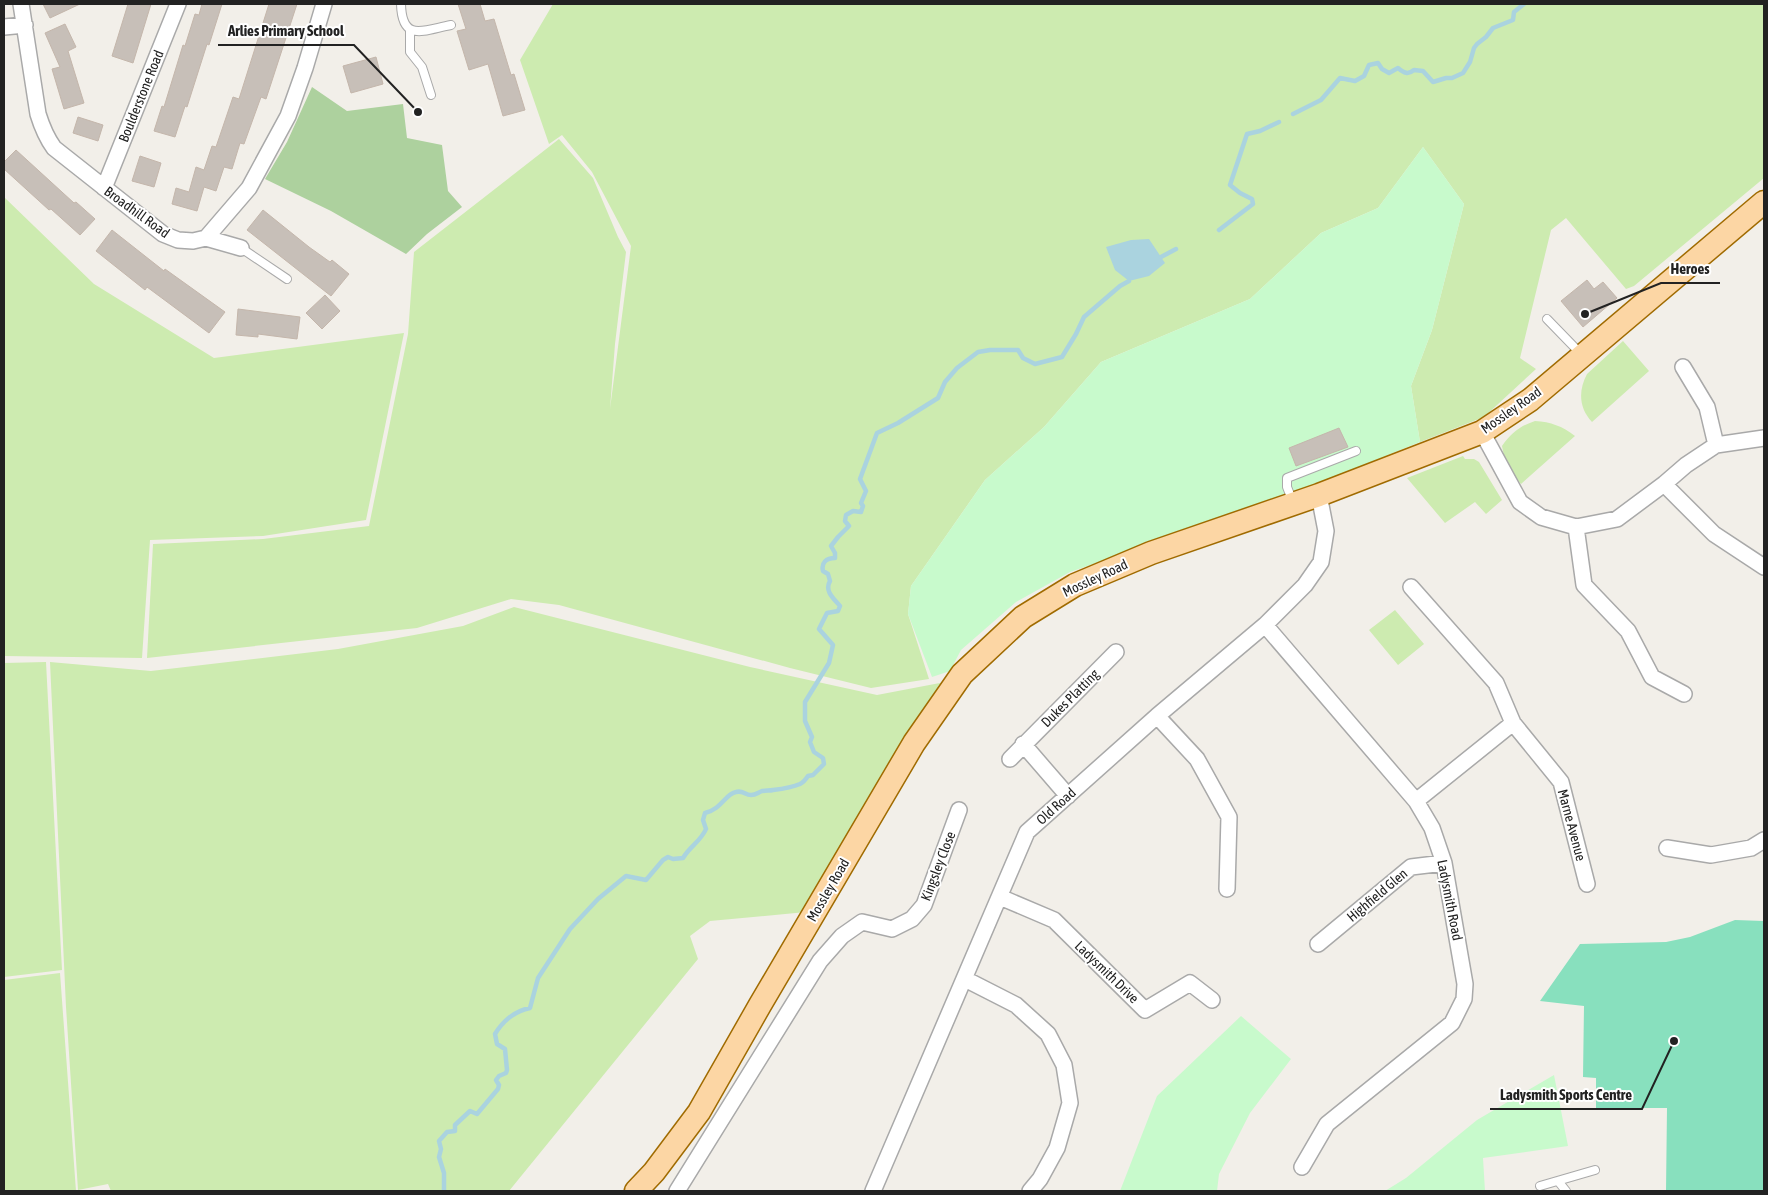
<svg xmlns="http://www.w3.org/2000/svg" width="1768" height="1195" font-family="'Asap Condensed',sans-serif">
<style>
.grass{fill:#cdebb0}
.forest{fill:#add19e}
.park{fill:#c8facc}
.pitch{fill:#88e0be}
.water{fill:#aad3df}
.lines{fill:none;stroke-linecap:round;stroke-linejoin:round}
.stream{stroke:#aad3df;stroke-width:4.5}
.building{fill:#c7bfb8;stroke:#c4b6ab}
.lane-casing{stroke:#a9a9a9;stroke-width:10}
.street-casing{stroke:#a9a9a9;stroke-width:18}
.primary-casing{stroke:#a06b00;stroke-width:25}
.lane{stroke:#fff;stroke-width:8}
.street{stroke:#fff;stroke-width:15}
.primary{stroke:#fcd6a4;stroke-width:22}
.labels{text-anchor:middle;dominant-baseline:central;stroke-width:4;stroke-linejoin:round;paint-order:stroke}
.street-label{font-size:14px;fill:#222;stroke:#fff}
.leader{fill:none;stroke:#222;stroke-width:2}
.callout-dot{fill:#222;stroke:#fff;stroke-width:2}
.callout-label{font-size:15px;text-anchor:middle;font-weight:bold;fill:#222;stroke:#fff;stroke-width:4;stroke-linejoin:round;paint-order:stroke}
</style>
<rect width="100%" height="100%" fill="#f2efe9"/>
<path class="grass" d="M 553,4 L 1764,4 L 1764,178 L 1634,286 L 1626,289 L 1566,218 L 1551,230 L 1520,358 L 1536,369 L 1484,417 L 1420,442 L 1411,386 L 1432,330 L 1464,204 L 1423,147 L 1378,208 L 1321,233 L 1250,299 L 1101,362 L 1044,427 L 985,480 L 911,586 L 908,614 L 929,679 L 871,688 L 790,668 L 559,605 L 511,599 L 417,628 L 147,658 L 153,544 L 263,539 L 369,526 L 408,334 L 414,252 L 559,139 L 593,178 L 618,237 L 626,252 L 615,344 L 610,409 L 631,246 L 592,172 L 562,135 L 549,144 L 520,60 Z
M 4,197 L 94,284 L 214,358 L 404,333 L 366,520 L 263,536 L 150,540 L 142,658 L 4,656 Z
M 1623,341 L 1649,371 L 1592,422 C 1579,408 1578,391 1587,374 Z
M 1535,421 C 1551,422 1562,426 1575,436 L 1521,484 L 1506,466 L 1502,446 C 1511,433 1520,426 1535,421 Z
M 1463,456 L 1465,459 L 1474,459 L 1479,462 L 1502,500 L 1486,514 L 1475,502 L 1445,523 L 1407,478 Z
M 514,607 L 750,667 L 877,695 L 945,682 L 806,912 L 710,921 L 690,936 L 698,959 L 509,1191 L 111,1191 L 108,1184 L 78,1190 L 66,1007 L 50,662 L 151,671 L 338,649 L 463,626 Z
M 1395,610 L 1424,644 L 1398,665 L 1369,630 Z
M 46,662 L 62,970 L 4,977 L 4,663 Z
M 60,973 L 76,1191 L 4,1191 L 4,980 Z"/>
<path class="forest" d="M 312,87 L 347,111 L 403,104 L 407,138 L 442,145 L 448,191 L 462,207 L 427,234 L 406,254 L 331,211 L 265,179 L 287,142 Z"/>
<path class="park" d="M 1423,147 L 1464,204 L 1432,330 L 1411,386 L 1420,442 L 1274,501 L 1070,572 L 1016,602 L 961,650 L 950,671 L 932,677 L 908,614 L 911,586 L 985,480 L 1044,427 L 1101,362 L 1250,299 L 1321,233 L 1378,208 Z
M 1241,1016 L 1291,1059 L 1250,1113 L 1219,1174 L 1217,1191 L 1120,1191 L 1157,1096 Z
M 1554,1075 L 1568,1146 L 1483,1158 L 1485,1191 L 1385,1191 L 1406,1178 L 1477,1120 Z"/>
<path class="pitch" d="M 1735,920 L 1764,921 L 1764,1191 L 1666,1191 L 1667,1108 L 1596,1108 L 1596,1078 L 1583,1077 L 1584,1006 L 1540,1001 L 1580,944 L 1666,942 L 1690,937 Z"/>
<path class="water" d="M 1149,239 L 1165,263 L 1149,276 L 1129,281 L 1115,270 L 1106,247 L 1131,240 Z"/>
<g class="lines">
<path class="stream" d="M 1293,114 L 1321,100 L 1340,78 L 1355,81 L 1364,76 L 1369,65 L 1378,63 L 1382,69 L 1389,73 L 1398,68 C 1404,73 1408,75 1414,70 L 1423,71 L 1433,82 L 1446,78 L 1452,78 L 1463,73 L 1470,62 L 1474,48 L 1477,44 L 1486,37 L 1493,28 L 1513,20 L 1514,12 L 1524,4
M 1219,230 L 1253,204 L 1252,199 L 1240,193 L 1230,185 L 1247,134 L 1260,131 L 1279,122
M 1161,257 L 1176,249
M 444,1191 L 444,1173 L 439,1157 L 441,1149 L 439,1141 L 447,1132 L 455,1131 L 455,1125 L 470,1111 L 477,1114 L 498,1089 L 499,1085 L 496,1080 L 499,1076 L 506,1073 L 507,1070 L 505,1049 L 497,1044 L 495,1034 C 503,1021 515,1011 530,1008 L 538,978 L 570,929 L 598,899 L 626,876 L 646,880 L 663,860 L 668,857 L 673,859 L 683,858 C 690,846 701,841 706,829 L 703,820 L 705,813 C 722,809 725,794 736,792 C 743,790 745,795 751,795 C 756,795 757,793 762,791 C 765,790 770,791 773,790 C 781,789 793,787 800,784 C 804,782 806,779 808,776 L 813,775 L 824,764 L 823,758 L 814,752 L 810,742 L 812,737 L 805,721 L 805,702 L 829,663 L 833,645 L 819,629 L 827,613 L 838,611 L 840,606 C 834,599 824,591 830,581 L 828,574 L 823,571 C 821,563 826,558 835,558 L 835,553 L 831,546 L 838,537 L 849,526 L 845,521 L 846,515 L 853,511 L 861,512 L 863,506 L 861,503 L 866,491 L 860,479 L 877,433 L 898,423 L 938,398 L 945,382 L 957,368 L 978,352 L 990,350 L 1018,350 L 1023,358 L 1035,364 L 1062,357 L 1076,334 L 1084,317 L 1120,286 L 1129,281"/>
</g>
<path class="building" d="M 43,4 L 80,4 L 50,18 Z
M 128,4 L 151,4 L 133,63 L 112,56 Z
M 202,4 L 222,4 L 209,45 L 207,44 L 187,107 L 185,106 L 175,137 L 154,131 L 162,106 L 164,107 L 183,45 L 185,46 L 195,14 L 199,15 Z
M 269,4 L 297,4 L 266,99 L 261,97 L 244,144 L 240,143 L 232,169 L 224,167 L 216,191 L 204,187 L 197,211 L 172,204 L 176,188 L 189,192 L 196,167 L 204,170 L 212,146 L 216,147 L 233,97 L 239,99 Z
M 458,4 L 480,4 L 485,21 L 494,19 L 511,75 L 514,74 L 525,110 L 503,116 L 488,64 L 469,70 L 457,31 L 466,29 Z
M 65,24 L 76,47 L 68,51 L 84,103 L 64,109 L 52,69 L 60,67 L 45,33 Z
M 376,57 L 383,84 L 351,93 L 343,66 Z
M 78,117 L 103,125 L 98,141 L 73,133 Z
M 16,150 L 74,203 L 76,202 L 95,219 L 80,235 L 51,209 L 49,210 L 4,169 L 4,162 Z
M 140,156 L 161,163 L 154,187 L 132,181 Z
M 263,210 L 309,247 L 330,262 L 332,260 L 349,274 L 331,296 L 247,230 Z
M 112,230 L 164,271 L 165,269 L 225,312 L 209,333 L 147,287 L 145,290 L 96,251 Z
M 1587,280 L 1594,289 L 1603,282 L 1617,298 L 1583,327 L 1561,301 Z
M 325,295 L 340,311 L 322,329 L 306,313 Z
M 238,309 L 300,317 L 297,339 L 258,334 L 258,337 L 236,335 Z
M 1339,428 L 1348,447 L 1296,466 L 1289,448 Z"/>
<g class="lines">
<g class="lane-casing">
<path id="lane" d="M 401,4 C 402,43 424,30 451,25
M 410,31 L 410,52 L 422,67 L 431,95
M 241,248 L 287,279
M 1547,319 L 1581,354
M 1293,502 L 1287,487 L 1287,478 L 1356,451
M 1558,1181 L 1566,1191
M 1540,1186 L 1595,1170"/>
</g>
<g class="street-casing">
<path id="street" d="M 21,4 L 38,114 C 42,127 46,137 54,148 L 163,234 L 178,240 L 193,241 L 206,238 L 249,188 L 288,116 L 305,68 L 324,4
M 4,27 L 25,25
M 104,188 L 178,4
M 206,238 L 241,248
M 1482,432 L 1520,502 L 1541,517 L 1576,527 L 1584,585 L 1628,631 L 1652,677 L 1684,694
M 1716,445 L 1764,438
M 1664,484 L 1714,534 L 1764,567
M 1576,527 L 1617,519 L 1664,484 L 1686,465 L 1716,445 L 1707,407 L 1683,367
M 1411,587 L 1496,683 L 1513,723 L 1416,801
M 1265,625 L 1416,801 L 1432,828 L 1444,863 L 1465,984 L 1464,999 L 1452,1023 L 1327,1124 L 1302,1167
M 1157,716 L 1197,759 L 1229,817 L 1227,889
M 1513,723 L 1561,782 L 1587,884
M 1023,744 L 1068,796
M 1010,759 L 1116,652
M 1667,848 L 1711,855 L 1751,848 L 1764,840
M 1000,897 L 1054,920 L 1145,1010 L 1190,983 L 1212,1000
M 1318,944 L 1411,867 L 1444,863
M 965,979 L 1016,1005 L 1048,1034 L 1064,1065 L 1070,1103 L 1057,1148 L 1040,1179 L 1030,1191
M 677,1191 L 820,961 L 842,936 L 862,922 L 892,929 L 912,919 L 924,905 L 959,810
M 873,1191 L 1027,832 L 1157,716 L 1265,625 L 1305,585 L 1321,562 L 1326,531 L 1319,495"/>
</g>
<g class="primary-casing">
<path id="primary" d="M 636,1191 L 654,1172 L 699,1112 L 760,1005 L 914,743 L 962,674 L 1023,617 L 1075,585 L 1151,553 L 1319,495 L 1482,432 L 1530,400 L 1764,202"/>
</g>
<use href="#lane" class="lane"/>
<use href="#street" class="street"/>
<use href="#primary" class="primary"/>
</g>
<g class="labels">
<g class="street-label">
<text transform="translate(141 96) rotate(-68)">Boulderstone Road</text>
<text transform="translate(137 212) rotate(36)">Broadhill Road</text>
<text transform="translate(1511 410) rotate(-35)">Mossley Road</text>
<text transform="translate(1095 578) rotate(-25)">Mossley Road</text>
<text transform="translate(1070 698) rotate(-45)">Dukes Platting</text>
<text transform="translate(1056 806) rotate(-42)">Old Road</text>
<text transform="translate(1572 825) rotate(75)">Marne Avenue</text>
<text transform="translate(938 866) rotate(-69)">Kingsley Close</text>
<text transform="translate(828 890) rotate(-60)">Mossley Road</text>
<text transform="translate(1377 895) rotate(-40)">Highfield Glen</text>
<text transform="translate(1450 900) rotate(79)">Ladysmith Road</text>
<text transform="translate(1107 972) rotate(44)">Ladysmith Drive</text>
</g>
</g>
<path class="leader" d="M418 112L354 45H218M1585 314L1661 283H1720M1674 1041L1642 1109H1490"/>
<g class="callout-dot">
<circle cx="418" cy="112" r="5"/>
<circle cx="1585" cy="314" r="5"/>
<circle cx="1674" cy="1041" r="5"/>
</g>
<g class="callout-label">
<text x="286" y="36">Arlies Primary School</text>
<text x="1690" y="274">Heroes</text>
<text x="1566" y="1100">Ladysmith Sports Centre</text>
</g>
<rect width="1768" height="1195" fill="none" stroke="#222222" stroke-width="10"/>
</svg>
